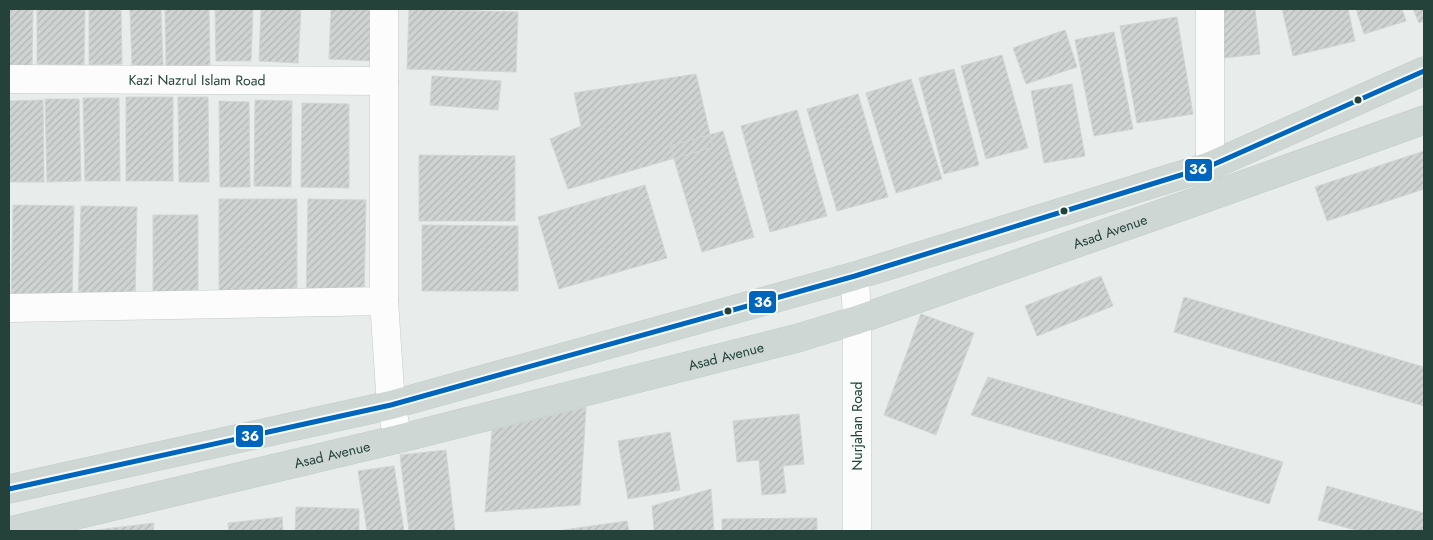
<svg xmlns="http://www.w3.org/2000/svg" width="1433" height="540" font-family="Jost,sans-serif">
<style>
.building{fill:url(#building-hatch);stroke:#d1d6d4}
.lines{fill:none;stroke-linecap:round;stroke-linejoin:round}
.minor-casing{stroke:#c5cac8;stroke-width:29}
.major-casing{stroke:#c3ccc9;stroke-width:29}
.minor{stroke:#fcfcfc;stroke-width:28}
.major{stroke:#cfd7d5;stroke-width:28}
.bus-1-casing{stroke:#f7fbf9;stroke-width:9}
.bus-1{stroke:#0065bd;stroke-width:5}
.bus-dot{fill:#24423a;stroke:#f7fbf9;stroke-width:2}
.labels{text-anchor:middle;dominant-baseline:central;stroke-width:4.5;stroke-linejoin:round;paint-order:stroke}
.street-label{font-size:14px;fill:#24423a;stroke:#f7fbf9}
.line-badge{stroke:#f7fbf9;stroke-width:2}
.badge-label{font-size:14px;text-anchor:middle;font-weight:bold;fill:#fff}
</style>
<defs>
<pattern id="building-hatch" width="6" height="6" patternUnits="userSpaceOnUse" patternTransform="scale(1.25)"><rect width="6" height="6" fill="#cfd4d2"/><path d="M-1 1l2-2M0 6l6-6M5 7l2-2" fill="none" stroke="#b2b7b5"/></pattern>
</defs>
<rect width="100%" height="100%" fill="#e8edeb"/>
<path class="building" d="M 9,9 L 33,9 L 32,67 L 9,65 Z
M 37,9 L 85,9 L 84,65 L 37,64 Z
M 89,9 L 121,9 L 122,64 L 89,65 Z
M 130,9 L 161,9 L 163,65 L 132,66 Z
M 165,9 L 209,9 L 210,65 L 166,66 Z
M 215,9 L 253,9 L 251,61 L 216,61 Z
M 261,9 L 301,9 L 298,63 L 259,61 Z
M 331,9 L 376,9 L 374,61 L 329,59 Z
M 409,9 L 518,12 L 516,72 L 407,69 Z
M 1221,9 L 1255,9 L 1260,54 L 1224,58 Z
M 1282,9 L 1348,9 L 1355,41 L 1293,56 Z
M 1356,9 L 1402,9 L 1406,21 L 1364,34 Z
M 1413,9 L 1424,9 L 1424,21 L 1419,23 Z
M 1177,17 L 1193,114 L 1137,123 L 1120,26 Z
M 1065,30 L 1077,67 L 1026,84 L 1013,48 Z
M 1114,32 L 1133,129 L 1094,136 L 1075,40 Z
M 1002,55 L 1028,148 L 986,159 L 961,66 Z
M 954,69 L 979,165 L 944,174 L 919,78 Z
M 696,74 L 713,147 L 568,189 L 550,139 L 581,126 L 574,93 Z
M 432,76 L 501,81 L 498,110 L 430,105 Z
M 911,79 L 942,179 L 896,193 L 866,93 Z
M 1072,84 L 1085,156 L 1044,163 L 1031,91 Z
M 858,94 L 888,197 L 837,211 L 807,109 Z
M 126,97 L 173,97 L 173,181 L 126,181 Z
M 178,97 L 208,97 L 209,182 L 179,182 Z
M 83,98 L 119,98 L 120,181 L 85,181 Z
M 45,99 L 79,99 L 81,181 L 47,182 Z
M 43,100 L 44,182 L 9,182 L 9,101 Z
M 255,100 L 292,101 L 291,187 L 254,186 Z
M 219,101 L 249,102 L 250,187 L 220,187 Z
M 302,103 L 349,104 L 349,188 L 301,187 Z
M 797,110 L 827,216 L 770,232 L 741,126 Z
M 723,131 L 754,237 L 702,252 L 670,146 Z
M 1424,151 L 1424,189 L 1327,221 L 1315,187 Z
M 419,155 L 515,156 L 515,221 L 419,221 Z
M 645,185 L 667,258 L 559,289 L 538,217 Z
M 219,199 L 297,199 L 297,301 L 219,301 Z
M 308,199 L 366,200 L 364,304 L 306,302 Z
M 13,205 L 74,206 L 72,302 L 11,301 Z
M 81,206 L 137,207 L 135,302 L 78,301 Z
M 153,215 L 198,215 L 198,313 L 153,312 Z
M 422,225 L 518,226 L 518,291 L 422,291 Z
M 1101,276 L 1113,306 L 1037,336 L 1025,306 Z
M 1184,297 L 1424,367 L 1424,406 L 1174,332 Z
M 921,314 L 974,333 L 936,435 L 884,415 Z
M 988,377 L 1283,462 L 1269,504 L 971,415 Z
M 586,407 L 580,505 L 485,512 L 492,430 Z
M 799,414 L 804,464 L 783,466 L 786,493 L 762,495 L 759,460 L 737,462 L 733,421 Z
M 670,432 L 680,490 L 628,499 L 618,441 Z
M 446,450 L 455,531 L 409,531 L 400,455 Z
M 394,466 L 404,531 L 367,531 L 358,471 Z
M 1327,486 L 1424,513 L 1424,531 L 1359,531 L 1318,520 Z
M 711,489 L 714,531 L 654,531 L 652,506 Z
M 296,507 L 359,509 L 359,531 L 295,531 Z
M 282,517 L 283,531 L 229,531 L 228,523 Z
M 817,518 L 817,531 L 722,531 L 722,519 Z
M 627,521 L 629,531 L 564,531 L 563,530 Z
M 154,523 L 153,531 L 96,531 L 96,530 Z"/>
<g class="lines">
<g class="minor-casing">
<g id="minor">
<path d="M 384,9 L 384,301 L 391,405 L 398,439"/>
<path id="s1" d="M 9,79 L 384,81"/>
<path d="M 1210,166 L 1210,9"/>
<path d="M 855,276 L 857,320 L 857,531"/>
<path d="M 9,308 L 384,301"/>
</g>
</g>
<g class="major-casing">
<g id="major">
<path d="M 9,489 L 391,405 L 855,276 L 1210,166 L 1424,71"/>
<path id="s2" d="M 9,531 L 398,439 L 798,338 L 857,320 L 1186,205 L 1424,120"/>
</g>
</g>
<use href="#minor" class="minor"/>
<use href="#major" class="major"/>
<g class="bus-1-casing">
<path id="bus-1" d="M 9,489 L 391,405 L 855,276 L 1210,166 L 1424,71"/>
</g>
<use href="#bus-1" class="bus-1"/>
</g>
<g class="bus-dot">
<circle cx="1358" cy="100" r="4.5"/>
<circle cx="1064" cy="211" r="4.5"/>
<circle cx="728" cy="311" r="4.5"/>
</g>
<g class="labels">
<g class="street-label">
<text stroke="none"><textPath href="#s1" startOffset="188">Kazi Nazrul Islam Road</textPath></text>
<text stroke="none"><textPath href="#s2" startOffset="1142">Asad Avenue</textPath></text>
<text stroke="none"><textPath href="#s2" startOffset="738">Asad Avenue</textPath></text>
<text transform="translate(857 426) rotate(-90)">Nurjahan Road</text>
<text stroke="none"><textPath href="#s2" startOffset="332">Asad Avenue</textPath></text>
</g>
</g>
<g class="line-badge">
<rect x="1184" y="158" width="29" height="24" rx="5" fill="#0065bd"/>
<rect x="748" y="290" width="29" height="24" rx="5" fill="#0065bd"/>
<rect x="235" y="424" width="29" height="24" rx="5" fill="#0065bd"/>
</g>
<g class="badge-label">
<text x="1198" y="174">36</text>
<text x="763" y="307">36</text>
<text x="250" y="441">36</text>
</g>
<rect width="1433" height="540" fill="none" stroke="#24423a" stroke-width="20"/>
</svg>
